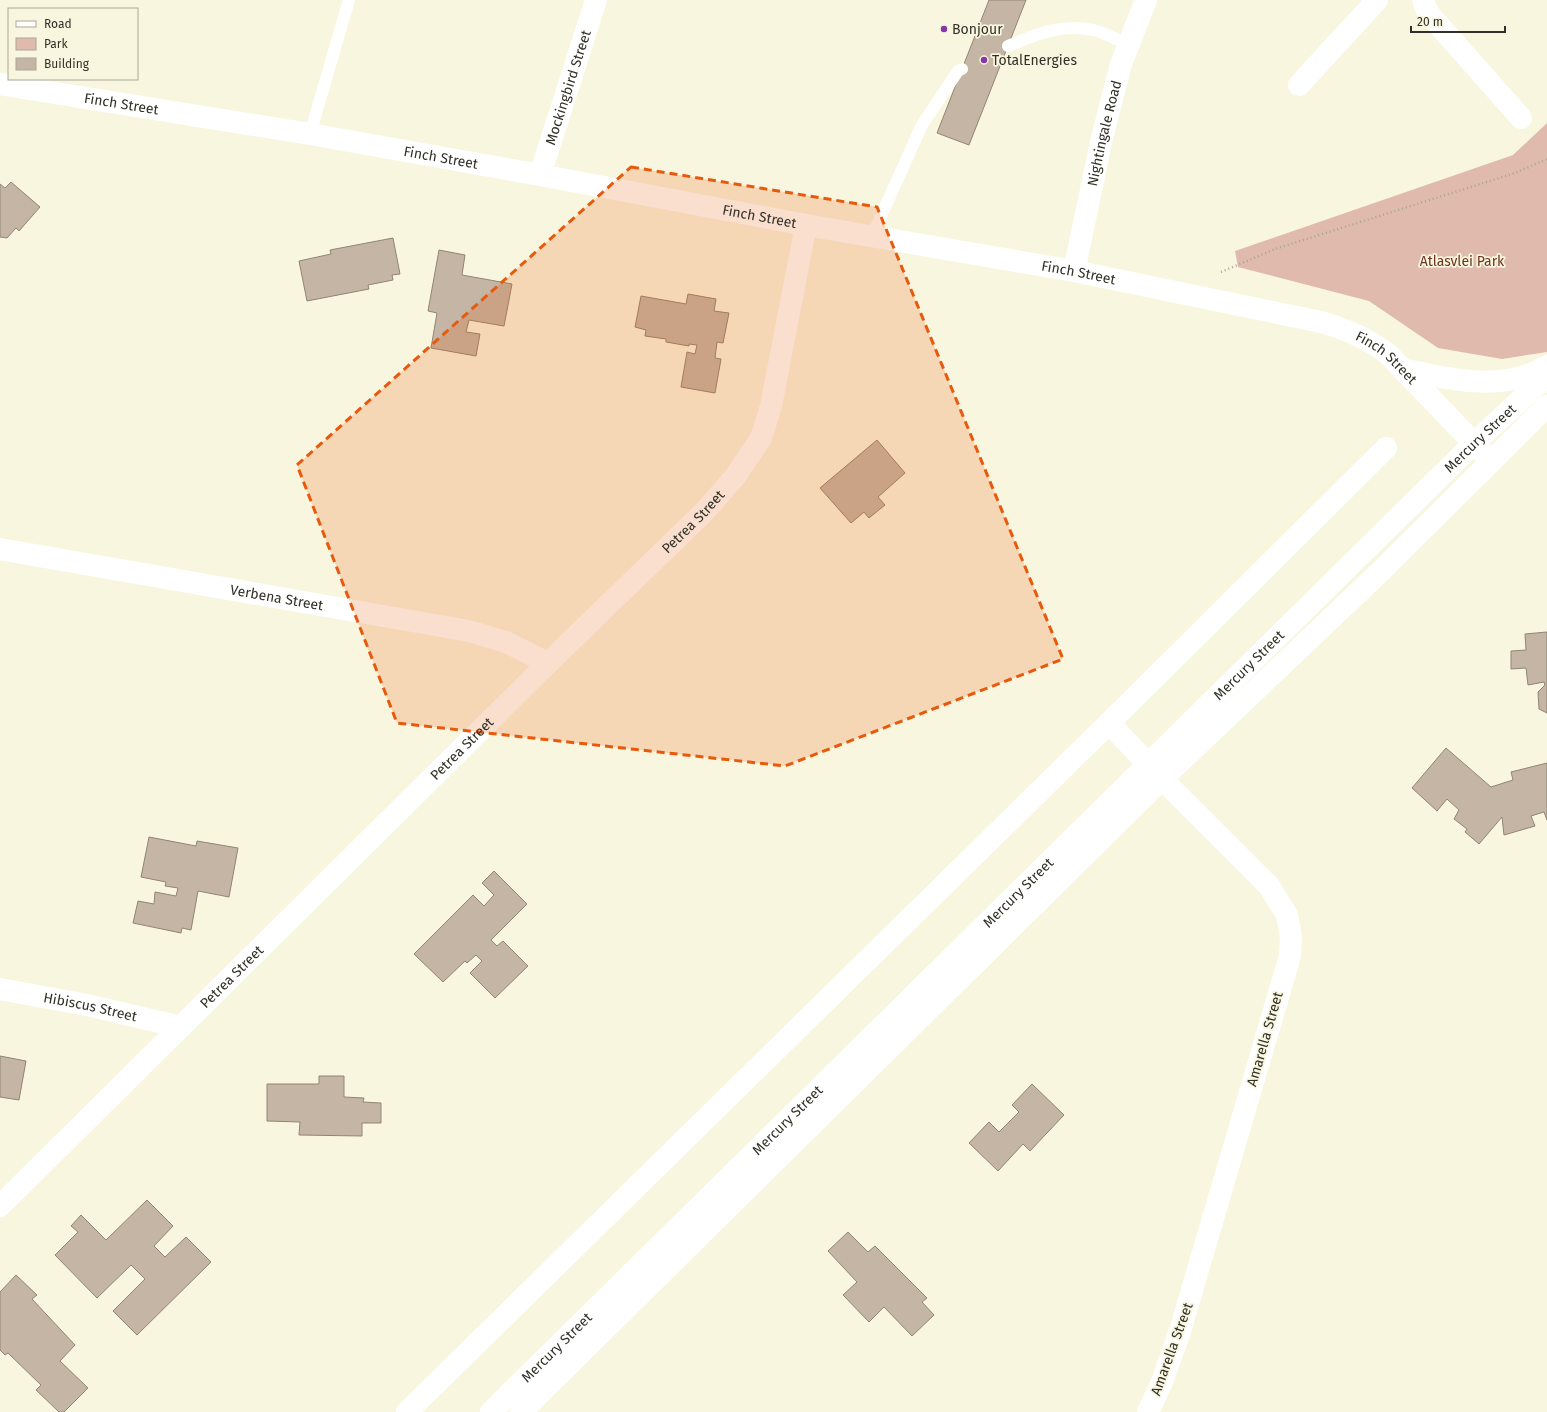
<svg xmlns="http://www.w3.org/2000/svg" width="1547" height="1412" font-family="'Fira Sans',sans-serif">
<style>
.green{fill:#e0baac}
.building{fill:#c4b5a4;stroke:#928474}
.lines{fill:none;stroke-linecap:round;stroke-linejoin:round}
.path{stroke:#a8a695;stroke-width:2.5;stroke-dasharray:1 3;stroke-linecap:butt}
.service{stroke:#fff;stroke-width:12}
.minor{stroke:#fff;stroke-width:22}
.tertiary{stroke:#fff;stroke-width:22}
.marked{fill:#e8590c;fill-opacity:0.2;stroke:#e8590c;stroke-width:3;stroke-dasharray:8 5;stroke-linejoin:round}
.poi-dot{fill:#8537a8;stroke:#f9f6e0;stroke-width:1.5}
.labels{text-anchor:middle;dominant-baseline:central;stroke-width:3.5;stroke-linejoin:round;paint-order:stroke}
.poi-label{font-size:14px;fill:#313028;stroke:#f9f6e0;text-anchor:start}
.street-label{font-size:14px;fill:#313028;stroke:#f9f6e0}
.park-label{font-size:14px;fill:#6c341f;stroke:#f9f6e0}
</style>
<rect width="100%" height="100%" fill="#f9f6e0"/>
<path class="green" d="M 1547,123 L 1547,352 L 1502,359 L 1438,348 L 1369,301 L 1238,267 L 1235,251 L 1513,155 Z"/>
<path class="building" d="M 989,0 L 1026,0 L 969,145 L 937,133 Z
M 11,182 L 40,207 L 19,231 L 16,228 L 7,238 L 0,237 L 0,184 L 5,188 Z
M 393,238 L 400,274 L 392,275 L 393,280 L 368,285 L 369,289 L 307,301 L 299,261 L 331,254 L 330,250 Z
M 439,250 L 465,255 L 462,275 L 512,284 L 504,326 L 469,320 L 466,332 L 480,334 L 476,356 L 431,348 L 437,313 L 428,311 Z
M 688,294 L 716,299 L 714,311 L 729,313 L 723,343 L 717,342 L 715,358 L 721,359 L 715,393 L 681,387 L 687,352 L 695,354 L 697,345 L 689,344 L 689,346 L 666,342 L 666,339 L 645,336 L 646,330 L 635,327 L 641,296 L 686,304 Z
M 877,440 L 905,473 L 878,497 L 885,505 L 869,518 L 864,512 L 851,523 L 820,488 Z
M 1547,632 L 1547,713 L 1539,709 L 1538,692 L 1545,685 L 1544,682 L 1528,685 L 1526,668 L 1511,669 L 1511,651 L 1526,650 L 1525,634 Z
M 1446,748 L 1491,787 L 1513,780 L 1511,772 L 1547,763 L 1547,820 L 1544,812 L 1531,816 L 1535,826 L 1504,835 L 1502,817 L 1479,844 L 1465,832 L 1467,829 L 1454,819 L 1459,810 L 1447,799 L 1437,811 L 1412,788 Z
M 149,837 L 196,846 L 197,841 L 238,848 L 229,897 L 198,891 L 191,930 L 182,928 L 181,933 L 133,923 L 138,901 L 154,904 L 155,892 L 176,896 L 178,888 L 165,886 L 166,882 L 141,877 Z
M 494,871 L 527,904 L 491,940 L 497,946 L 503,941 L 528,966 L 495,998 L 470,973 L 482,961 L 476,955 L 467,963 L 465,961 L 443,982 L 414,954 L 473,895 L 484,906 L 494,895 L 482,883 Z
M 0,1056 L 26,1061 L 19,1100 L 0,1097 Z
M 319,1076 L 344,1076 L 344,1097 L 364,1098 L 363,1102 L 381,1103 L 381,1123 L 362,1123 L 362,1136 L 299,1135 L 300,1122 L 267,1121 L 267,1084 L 319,1084 Z
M 1032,1084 L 1064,1115 L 1030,1151 L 1023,1144 L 998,1171 L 969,1143 L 989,1122 L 999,1132 L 1019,1112 L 1012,1105 Z
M 147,1200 L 173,1226 L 154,1246 L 165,1257 L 186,1237 L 211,1262 L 137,1335 L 113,1311 L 145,1279 L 131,1265 L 97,1298 L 55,1255 L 78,1232 L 71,1226 L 81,1215 L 106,1240 Z
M 848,1232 L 868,1252 L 875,1246 L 927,1298 L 922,1302 L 934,1315 L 912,1336 L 884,1307 L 869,1322 L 843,1295 L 857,1282 L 828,1251 Z
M 16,1275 L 37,1295 L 32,1299 L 75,1345 L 60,1361 L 88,1388 L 64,1412 L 59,1412 L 36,1390 L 41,1385 L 8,1353 L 5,1355 L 0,1350 L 0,1292 Z"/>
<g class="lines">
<path class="path" d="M 1221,272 L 1275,249 L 1515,173 L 1547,159"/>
<path class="service" d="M 1008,46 C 1037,34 1065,22 1097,31 C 1107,34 1118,40 1128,45
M 310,134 L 349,0
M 872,236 L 922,125 L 958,71 L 962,69"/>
<g class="minor">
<path d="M 1423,0 L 1428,13 L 1521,118"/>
<path d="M 1299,85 L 1377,0"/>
<path id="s1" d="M 540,175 L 596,0"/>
<path id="s2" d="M 1074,271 L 1102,138 L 1121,64 L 1146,0"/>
<path id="s3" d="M 0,549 L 469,631 L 506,642 L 548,663"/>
<path d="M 1109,723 L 1162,779 L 1269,886 L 1287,915 L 1291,937 L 1290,956 L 1180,1331 L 1162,1382 L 1148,1412"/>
<path id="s4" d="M 0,989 L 87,1005 L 181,1027"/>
<path id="s5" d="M 0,1206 L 548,663 L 703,513 L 734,478 L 761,438 L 771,406 L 806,225"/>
<path d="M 407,1412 L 1109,723 L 1386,448"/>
</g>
<g class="tertiary">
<path id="s6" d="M 0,84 L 310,134 L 540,175 L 806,225 L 1074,271 L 1321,322 C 1346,329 1367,338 1388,354 L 1491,461"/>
<path d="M 1402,369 C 1450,379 1503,393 1547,366"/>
<path id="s7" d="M 491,1412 L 1474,443 L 1547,376"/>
<path d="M 521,1412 L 1162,779 L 1381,571 L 1547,406"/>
</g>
</g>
<path class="marked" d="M 631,167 L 877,207 L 1063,659 L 785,766 L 397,723 L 297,465 Z"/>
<g class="poi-dot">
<circle cx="944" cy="29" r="4"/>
<circle cx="984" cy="60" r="4"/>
</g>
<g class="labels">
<g class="poi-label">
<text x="952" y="29">Bonjour</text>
<text x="992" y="60">TotalEnergies</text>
</g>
<g class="street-label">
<text stroke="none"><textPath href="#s1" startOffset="92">Mockingbird Street</textPath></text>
<text stroke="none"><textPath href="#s6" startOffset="123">Finch Street</textPath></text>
<text stroke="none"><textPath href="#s2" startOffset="141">Nightingale Road</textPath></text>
<text stroke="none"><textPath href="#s6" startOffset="447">Finch Street</textPath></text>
<text stroke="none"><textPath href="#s6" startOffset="771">Finch Street</textPath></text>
<text stroke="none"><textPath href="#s6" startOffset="1095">Finch Street</textPath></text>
<text stroke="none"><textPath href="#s6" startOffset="1418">Finch Street</textPath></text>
<text stroke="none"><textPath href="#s7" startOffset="1388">Mercury Street</textPath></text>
<text stroke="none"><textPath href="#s5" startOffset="974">Petrea Street</textPath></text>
<text stroke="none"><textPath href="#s3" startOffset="281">Verbena Street</textPath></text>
<text stroke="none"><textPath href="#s7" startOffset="1064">Mercury Street</textPath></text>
<text stroke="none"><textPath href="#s5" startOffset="650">Petrea Street</textPath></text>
<text stroke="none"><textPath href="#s7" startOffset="740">Mercury Street</textPath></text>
<text stroke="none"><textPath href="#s5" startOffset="326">Petrea Street</textPath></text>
<text stroke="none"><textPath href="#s4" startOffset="92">Hibiscus Street</textPath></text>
<text transform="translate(1265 1039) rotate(-74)">Amarella Street</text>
<text stroke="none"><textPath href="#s7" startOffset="416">Mercury Street</textPath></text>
<text stroke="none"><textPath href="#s7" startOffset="92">Mercury Street</textPath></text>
<text transform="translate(1172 1349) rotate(-70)">Amarella Street</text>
</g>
<g class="park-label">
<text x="1462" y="261">Atlasvlei Park</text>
</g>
</g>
<rect x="8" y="8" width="130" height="72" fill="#f9f6e0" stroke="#a9a796"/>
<rect x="16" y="21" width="20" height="6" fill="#ffffff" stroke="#a9a796"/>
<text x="44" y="28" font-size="12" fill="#313028">Road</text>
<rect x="16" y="38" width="20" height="12" fill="#e0baac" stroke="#a9a796"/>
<text x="44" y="48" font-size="12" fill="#313028">Park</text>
<rect x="16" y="58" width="20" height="12" fill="#c4b5a4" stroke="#a9a796"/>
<text x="44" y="68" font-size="12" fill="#313028">Building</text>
<path d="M1411 26v6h94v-6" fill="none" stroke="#313028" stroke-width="2"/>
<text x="1417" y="26" font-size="12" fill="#313028" stroke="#f9f6e0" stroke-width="3" paint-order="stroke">20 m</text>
</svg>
